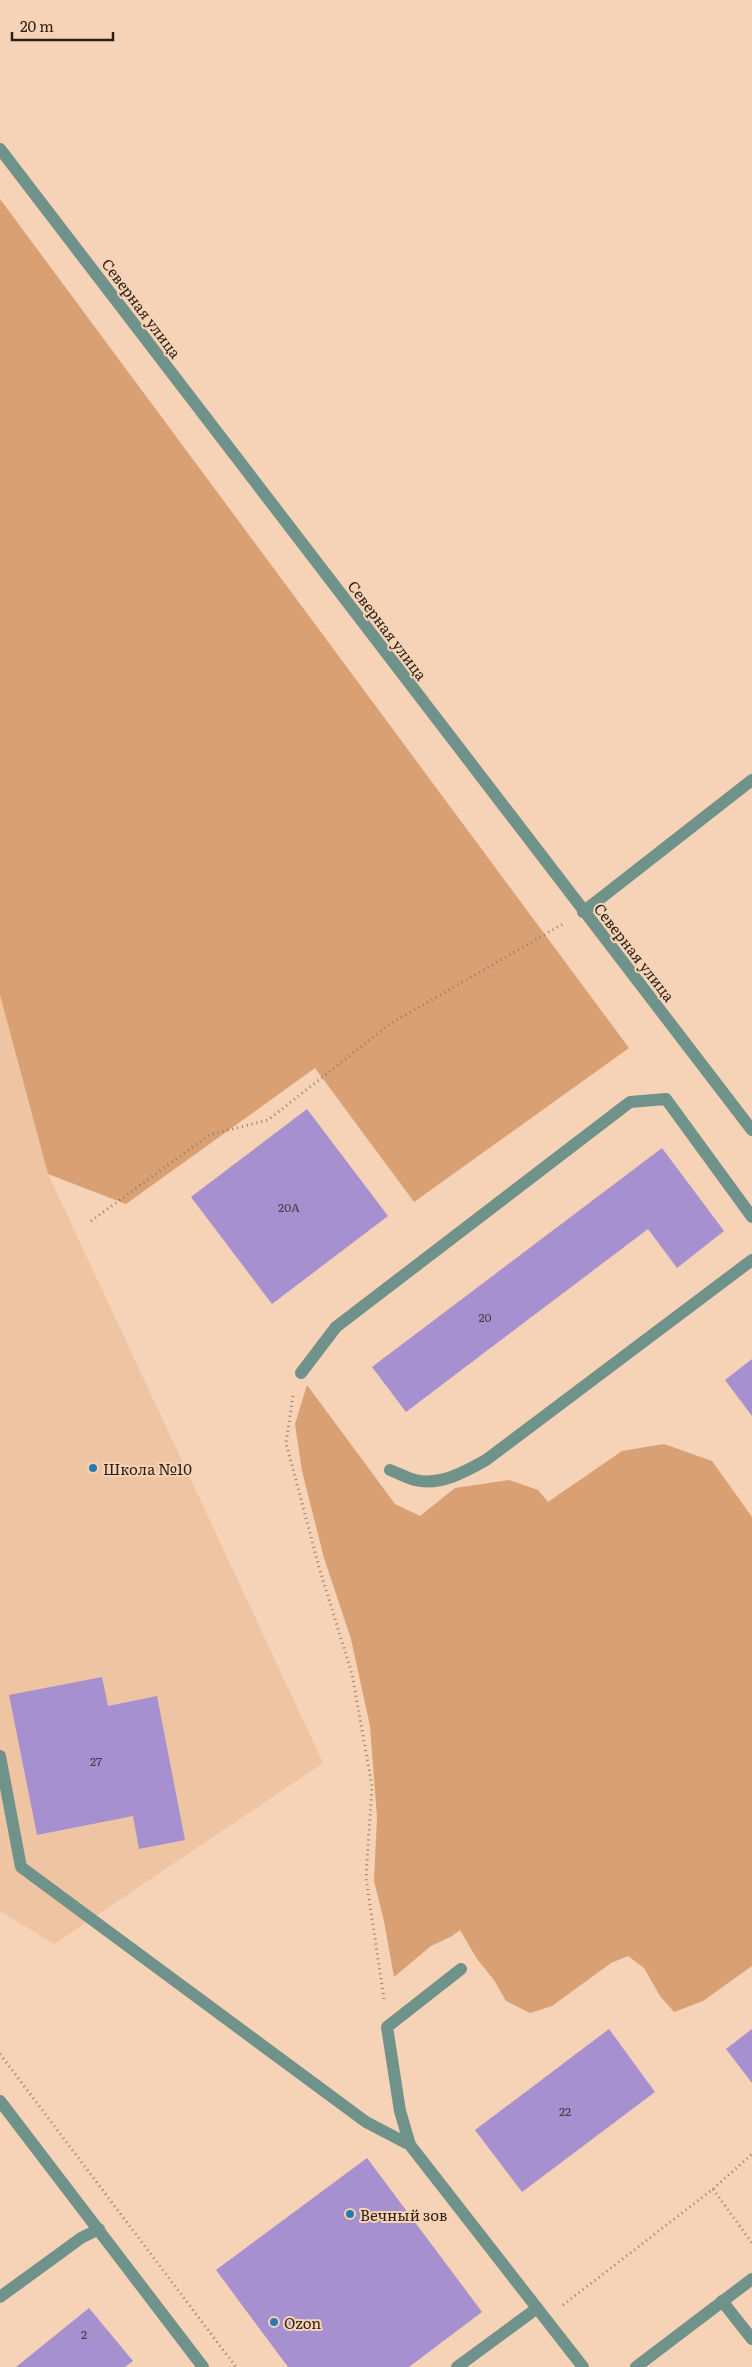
<svg xmlns="http://www.w3.org/2000/svg" width="752" height="2367" font-family="Literata,serif">
<style>
.built{fill:#eec4a2}
.green{fill:#d8a073}
.building{fill:#a690cf}
.lines{fill:none;stroke-linecap:round;stroke-linejoin:round}
.path{stroke:#977e6a;stroke-width:3;stroke-dasharray:1 4;stroke-linecap:butt}
.service{stroke:#6f938b;stroke-width:12}
.minor{stroke:#6f938b;stroke-width:12}
.tertiary{stroke:#6f938b;stroke-width:12}
.poi-dot{fill:#2a7bac;stroke:#f6d2b6;stroke-width:2}
.labels{text-anchor:middle;dominant-baseline:central;stroke-width:4;stroke-linejoin:round;paint-order:stroke}
.number-label{font-size:12px;fill:#4a3b43}
.street-label{font-size:15px;fill:#2c1f14;stroke:#f6d2b6}
.poi-label{font-size:15px;fill:#2c1f14;stroke:#f6d2b6;text-anchor:start}
</style>
<rect width="100%" height="100%" fill="#f6d2b6"/>
<path class="built" d="M 0,995 L 48,1174 L 323,1763 L 54,1944 L 0,1911 Z"/>
<path class="green" d="M 0,199 L 629,1048 L 414,1202 L 315,1068 L 126,1204 L 48,1174 L 0,995 Z
M 307,1385 L 395,1504 L 420,1516 L 455,1488 L 509,1480 L 538,1490 L 548,1502 L 622,1451 L 664,1444 L 712,1461 L 752,1517 L 752,1966 L 703,2001 L 674,2012 L 660,1996 L 644,1968 L 628,1956 L 611,1963 L 552,2006 L 530,2013 L 506,2001 L 494,1980 L 477,1959 L 460,1930 L 452,1936 L 431,1946 L 394,1977 L 384,1921 L 374,1881 L 377,1817 L 370,1726 L 351,1639 L 324,1558 L 302,1471 L 295,1424 Z"/>
<path class="building" d="M 307,1109 L 388,1216 L 272,1304 L 191,1197 Z
M 662,1148 L 724,1231 L 677,1268 L 648,1229 L 406,1412 L 372,1367 Z
M 752,1359 L 752,1416 L 725,1380 Z
M 102,1677 L 108,1706 L 157,1696 L 185,1840 L 139,1849 L 133,1816 L 37,1835 L 9,1695 Z
M 609,2029 L 655,2092 L 522,2192 L 475,2130 Z
M 752,2029 L 752,2083 L 726,2049 Z
M 367,2158 L 482,2312 L 409,2367 L 288,2367 L 216,2270 Z
M 89,2308 L 133,2361 L 125,2367 L 16,2367 Z"/>
<g class="lines">
<path class="path" d="M 91,1221 L 209,1135 L 268,1120 L 390,1024 L 563,924
M 293,1396 L 286,1443 L 319,1567 L 352,1674 L 372,1786 L 366,1878 L 384,1999
M 0,2054 L 236,2367
M 713,2189 L 752,2243
M 563,2305 L 713,2189 L 752,2154"/>
<path class="service" d="M 301,1373 L 336,1327 L 630,1102 L 666,1099 L 752,1217
M 390,1470 C 398,1473 407,1478 415,1480 C 440,1486 465,1472 486,1460 L 752,1260
M 0,1756 L 21,1867 L 366,2122 L 410,2145
M 461,1969 L 387,2027 L 400,2111 L 410,2145 L 583,2367
M 0,2101 L 203,2367
M 0,2297 L 81,2238 L 99,2229
M 722,2301 L 752,2339
M 457,2367 L 536,2309"/>
<path class="minor" d="M 0,149 L 752,1130
M 583,912 L 752,780"/>
<path class="tertiary" d="M 636,2367 L 752,2279"/>
</g>
<g class="poi-dot">
<circle cx="93" cy="1468" r="5"/>
<circle cx="350" cy="2214" r="5"/>
<circle cx="274" cy="2322" r="5"/>
</g>
<g class="labels">
<g class="number-label">
<text x="289" y="1207">20А</text>
<text x="485" y="1317">20</text>
<text x="96" y="1761">27</text>
<text x="565" y="2111">22</text>
<text x="84" y="2334">2</text>
</g>
<g class="street-label">
<text transform="translate(142 308) rotate(53)">Северная улица</text>
<text transform="translate(388 630) rotate(53)">Северная улица</text>
<text transform="translate(635 952) rotate(52)">Северная улица</text>
</g>
<g class="poi-label">
<text x="103" y="1468">Школа №10</text>
<text x="360" y="2214">Вечный зов</text>
<text x="284" y="2322">Ozon</text>
</g>
</g>
<path d="M12 32v8h101v-8" fill="none" stroke="#2c1f14" stroke-width="2.5"/>
<text x="20" y="32" font-size="15" fill="#2c1f14" stroke="#f6d2b6" stroke-width="4" paint-order="stroke">20 m</text>
</svg>
